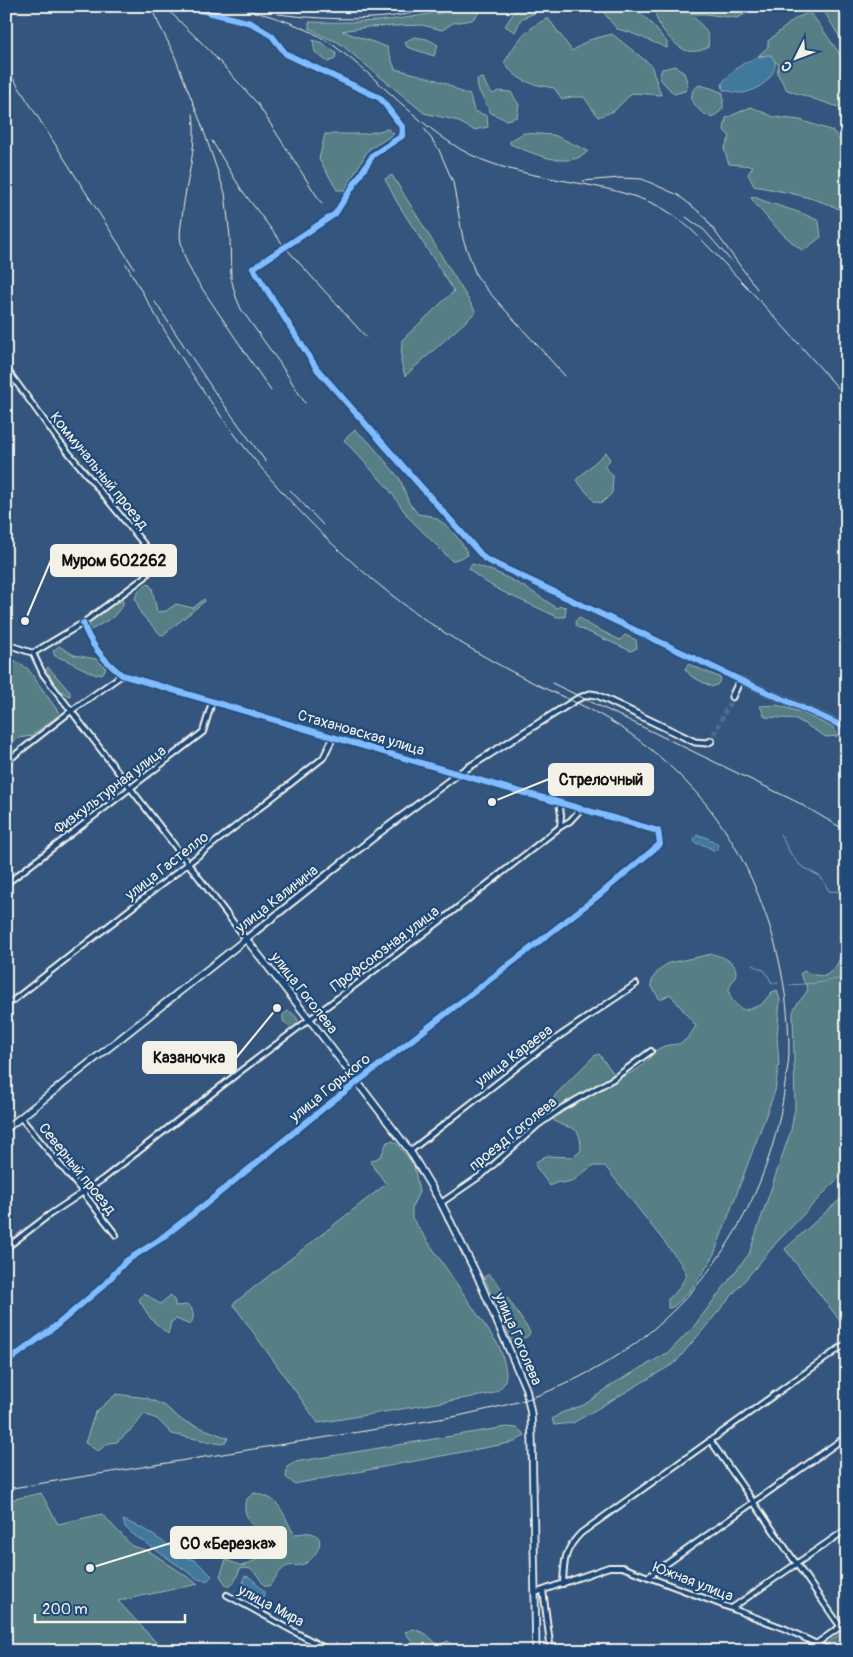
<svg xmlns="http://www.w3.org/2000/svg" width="853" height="1657" font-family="Pangolin,sans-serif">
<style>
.green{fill:#547e85;stroke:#a4b8b6}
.water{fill:#41799c;stroke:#89a9ba}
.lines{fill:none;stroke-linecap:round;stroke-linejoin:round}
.stream{stroke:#89a9ba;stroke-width:1}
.tertiary-tunnel{stroke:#516c8d;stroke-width:5;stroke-dasharray:5 2.5;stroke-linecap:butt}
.minor-casing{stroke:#f4f1e8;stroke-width:8}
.tertiary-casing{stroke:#f4f1e8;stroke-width:9}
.secondary-casing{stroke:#f4f1e8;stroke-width:9}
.minor{stroke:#1f4a7a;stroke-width:4}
.tertiary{stroke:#1f4a7a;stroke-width:5}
.secondary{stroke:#1f4a7a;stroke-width:5.5}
.rail{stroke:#f4f1e8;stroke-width:1}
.cycleway-casing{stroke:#1f4a7a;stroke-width:9}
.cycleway{stroke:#80bcff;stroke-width:6}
.labels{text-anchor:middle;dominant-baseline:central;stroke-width:4.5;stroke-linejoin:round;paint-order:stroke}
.street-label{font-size:15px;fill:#f4f1e8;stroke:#1f4a7a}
.leader{fill:none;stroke:#f4f1e8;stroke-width:2}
.callout-dot{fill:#f4f1e8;stroke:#1f4a7a;stroke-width:2}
.callout{fill:#f4f1e8;stroke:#f4f1e8;stroke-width:2}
.callout-label{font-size:16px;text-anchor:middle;font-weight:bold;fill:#111}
</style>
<rect width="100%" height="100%" fill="#34557d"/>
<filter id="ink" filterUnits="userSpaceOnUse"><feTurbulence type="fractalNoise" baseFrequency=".02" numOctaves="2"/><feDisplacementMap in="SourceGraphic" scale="10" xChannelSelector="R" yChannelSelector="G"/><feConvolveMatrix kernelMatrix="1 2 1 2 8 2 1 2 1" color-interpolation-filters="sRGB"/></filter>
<g filter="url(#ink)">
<path class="green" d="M 262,6 L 307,6 L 304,12 L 277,11 Z
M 319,6 L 393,6 L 375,12 L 322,12 Z
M 456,6 L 482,6 L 484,8 L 472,20 L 453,23 L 442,30 L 422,25 L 368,27 L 342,31 L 387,47 L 395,69 C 412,73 429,77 445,83 C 454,87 460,93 470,95 L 474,111 L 487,116 L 488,127 L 474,130 L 455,120 L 424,113 L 338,42 L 327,38 L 309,28 L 309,22 C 351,23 392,22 433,13 L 437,14 Z
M 511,6 L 541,6 L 542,10 L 521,19 L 515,32 L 505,26 L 516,9 Z
M 613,6 C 618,6 625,5 629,6 C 641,9 659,33 667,42 L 667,48 L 629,32 L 617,29 L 604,13 Z
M 659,6 L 749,6 L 747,13 L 737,18 L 705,14 L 691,14 C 701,26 711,30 708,47 C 700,51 692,53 685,50 C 674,45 660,29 656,17 C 655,13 657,10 659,6 Z
M 823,6 L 847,6 L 847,49 L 825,13 Z
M 808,13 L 813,16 L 847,64 L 847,110 L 787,90 L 777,73 L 779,64 L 775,62 L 771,55 L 758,56 L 768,47 L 768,41 L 796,18 Z
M 548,18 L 572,51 L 589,40 L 612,34 L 651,65 L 661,95 L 632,93 L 614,111 L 598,117 L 584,97 L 572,97 L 562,99 L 554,88 C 532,84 519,83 504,63 C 518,40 523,31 548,18 Z
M 414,37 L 427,39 L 438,45 L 434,56 L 407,47 L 405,42 Z
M 313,40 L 322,43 L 336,53 L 335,59 L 328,62 L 315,52 Z
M 676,66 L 684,73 L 688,85 L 685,91 L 674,94 L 659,78 L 662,69 Z
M 483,78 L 487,87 L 493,94 L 498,91 L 511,92 L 519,105 L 517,117 L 506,120 L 491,113 L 478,89 L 477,79 Z
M 699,85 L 711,88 L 723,93 L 723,109 L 712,118 L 700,111 L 691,100 L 693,90 Z
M 751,107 L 774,117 L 800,120 L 833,131 L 838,138 L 847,145 L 847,211 L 845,212 C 817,197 785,192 754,186 L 748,174 L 753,166 L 729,164 L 724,149 L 730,137 L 724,130 L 726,118 Z
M 388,129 L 394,134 L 368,150 L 345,190 L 337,190 L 319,159 L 325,134 L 364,134 Z
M 524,133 L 554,135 L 588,151 C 569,171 532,153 510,144 L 510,141 Z
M 392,175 L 476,312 L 405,376 L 401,362 L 402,340 L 454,291 L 398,204 L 385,179 Z
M 754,197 C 775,206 798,210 819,221 L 821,237 L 803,251 C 783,236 766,218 751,198 Z
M 355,430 L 369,442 L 400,479 L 409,503 L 418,514 C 422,515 427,515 430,516 C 445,520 462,541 468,555 L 452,561 L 409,518 L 388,488 L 344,440 Z
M 606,452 L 610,460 L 604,466 L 613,476 L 612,493 L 602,503 L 595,502 L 576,480 Z
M 471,564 C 496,569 535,592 556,608 L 561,606 L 566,607 L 565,617 L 557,617 C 528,602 492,591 469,569 Z
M 148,583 L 152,588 L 157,612 L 166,611 L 176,604 L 193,608 L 204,599 L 205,601 L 163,635 L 160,634 L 141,614 L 135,598 L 140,589 Z
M 123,601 L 123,605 L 113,617 L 91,630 L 89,627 L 91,621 L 114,603 Z
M 579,617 L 589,625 L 620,640 L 625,635 L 636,640 L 637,648 L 631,651 L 577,627 L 575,622 Z
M 59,646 L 74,655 L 96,659 L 106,668 L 103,673 L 96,675 L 66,660 L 55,656 L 53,651 Z
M 14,660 L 28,669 L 60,714 L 31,736 L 19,738 L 8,747 L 6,751 L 6,661 Z
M 688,664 L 721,678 L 718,684 L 712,687 L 691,676 L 685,669 Z
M 48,667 L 70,692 L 70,696 C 58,693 52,679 46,669 Z
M 777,705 L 803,713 L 835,729 L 838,736 L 826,737 L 796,719 L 765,717 L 760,706 Z
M 847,944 L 847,1169 L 777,1242 L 675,1363 L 573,1423 L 554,1425 L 552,1419 L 561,1413 L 584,1405 L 613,1384 L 669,1352 L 694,1326 L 749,1254 L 791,1130 L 795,1108 L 793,1013 C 795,1003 804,998 808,989 L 800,974 L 804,971 L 814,975 L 825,976 C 841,965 838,958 847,944 Z
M 712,954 C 721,956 736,961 736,972 C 736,977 732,981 730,986 C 726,996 736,1007 745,1010 L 761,1005 L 772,992 L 777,990 L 780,1000 L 777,1037 L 779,1064 L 775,1091 L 713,1257 C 701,1276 690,1293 673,1307 L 668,1308 L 668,1299 L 677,1291 L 687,1275 L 680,1262 L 605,1166 L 592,1166 L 574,1180 L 564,1183 L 558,1182 L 550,1186 L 536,1167 L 536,1162 L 546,1156 L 573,1157 L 581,1151 C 581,1119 568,1133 552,1119 L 551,1103 L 556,1094 L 594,1056 L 599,1054 L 617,1078 C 630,1074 639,1070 648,1060 C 651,1057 651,1054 655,1051 C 676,1037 678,1055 696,1026 L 670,994 L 660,1000 L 651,985 C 652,976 660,968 669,963 Z
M 288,1011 C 295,1014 298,1018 299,1025 L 293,1030 L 283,1021 L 283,1015 Z
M 393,1141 L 397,1144 L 414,1165 L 419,1192 L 412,1207 L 412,1218 L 499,1346 C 505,1364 514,1385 491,1394 L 318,1423 L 233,1304 L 386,1184 L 370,1162 L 381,1156 L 387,1142 Z
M 847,1193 L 847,1330 L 785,1249 Z
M 489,1274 L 499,1285 L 530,1332 L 528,1336 L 515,1343 L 511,1341 L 484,1277 Z
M 144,1293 L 160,1304 L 171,1295 L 175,1302 L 175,1306 L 189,1305 C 194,1312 195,1317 190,1325 L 176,1319 L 171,1322 L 168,1334 L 151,1319 L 139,1300 Z
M 116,1394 L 147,1398 L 165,1406 L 183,1421 L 228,1438 L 226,1442 L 221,1444 L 172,1434 L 157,1419 L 144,1414 L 135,1426 L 117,1442 L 109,1443 L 98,1451 L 85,1443 L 95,1413 Z
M 506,1427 L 517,1428 L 525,1435 L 515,1442 L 294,1484 L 286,1477 L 287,1467 L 295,1462 Z
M 41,1493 L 58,1524 L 102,1514 L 132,1546 L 149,1551 L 198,1584 L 118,1601 L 164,1651 L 6,1651 L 6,1501 Z
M 254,1493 C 281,1498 281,1511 293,1532 L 295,1534 C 300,1534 307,1532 311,1533 C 329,1538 315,1557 306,1563 C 299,1568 290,1563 284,1568 C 277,1573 275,1580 269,1586 L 265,1586 C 257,1577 255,1565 240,1569 L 234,1583 L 230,1586 L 227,1586 L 220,1576 L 226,1560 L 242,1566 C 298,1545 236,1531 246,1500 Z
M 414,1629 L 426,1634 L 438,1645 L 448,1641 L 460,1651 C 433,1651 422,1657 405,1632 Z
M 847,1629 L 847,1651 L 841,1651 L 826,1644 Z"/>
<path class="water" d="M 771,55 C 772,57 774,59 775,62 C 777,78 753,94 739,93 C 733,93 729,90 723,90 L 722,83 C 735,67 751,56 771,55 Z
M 697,835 C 705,836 713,840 718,845 L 718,849 L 715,851 L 704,845 L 695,843 L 694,839 Z
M 123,1520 L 142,1528 L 188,1558 L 195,1560 L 212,1576 L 207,1581 L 198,1579 L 134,1535 L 125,1527 Z
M 246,1576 L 251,1578 L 264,1591 L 264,1597 L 261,1601 C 247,1598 241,1591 244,1577 Z"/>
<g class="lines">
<path class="stream" d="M 780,834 L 792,856 L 801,866 L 821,877 L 829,891 L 847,892
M 841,940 L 847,938
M 753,965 L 765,971 L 772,983 L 778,983
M 790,985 L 818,983 L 847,977"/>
<path class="tertiary-tunnel" d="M 711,741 L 732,697"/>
<g class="minor-casing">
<path id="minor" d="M 184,6 L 251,23 L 272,36 L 286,54 L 380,98 L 403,128 L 402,136 L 373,155 L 335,214 L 253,268 L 317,369 L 485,559 L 740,680
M 6,368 L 59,441 L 148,549 C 154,560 154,567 145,577 L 83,623 L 33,653
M 6,644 L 33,653 L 43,674 L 246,939
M 6,762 L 71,711 L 122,675
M 559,802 L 561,815 L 560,827
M 6,884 L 203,732 L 212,702
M 6,1006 L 323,758 L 333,738
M 21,1118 L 82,1191 L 116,1235
M 410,1151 L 542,1048 L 636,984
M 441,1203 L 483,1174 L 538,1125 L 562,1108 L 613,1079 L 651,1051
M 6,1248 L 49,1215 L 103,1179 L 242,1070 L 443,919 L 560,827 L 570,821 L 581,809
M 6,1360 L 11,1359 L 57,1325 L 104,1285 L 126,1261 L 159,1240 L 207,1203 L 325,1107 L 598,896 L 660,844 L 658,831 L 547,799 L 506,788 L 122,675 C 104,661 90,644 83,623
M 710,1440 L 840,1626
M 648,1577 L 847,1436
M 563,1584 C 564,1561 564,1550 581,1533 L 847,1343
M 543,1590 L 551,1651
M 535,1593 L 609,1567 L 622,1567 L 786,1629 L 831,1651
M 227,1595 L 330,1651
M 732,1608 L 847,1529
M 816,1644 L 847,1622"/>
</g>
<g class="tertiary-casing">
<path id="tertiary" d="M 732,697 L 740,680 L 847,728
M 246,939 L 378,834 L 458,774 L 577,699 L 590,694 L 597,695 L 695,742 L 707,743 L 711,741"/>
</g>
<g class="secondary-casing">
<path id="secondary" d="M 6,1129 L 246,939 L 310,1020 L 410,1151 L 441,1203 L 477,1275 L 526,1389 L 531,1414 L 532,1440 L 536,1651"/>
</g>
<use href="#minor" class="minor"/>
<use href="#tertiary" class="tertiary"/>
<use href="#secondary" class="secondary"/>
<path class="rail" d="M 150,6 L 173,52 L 201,123 L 225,193 L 230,237 L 231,278 L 236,297 L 241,309 L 279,362 L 305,403
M 164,6 L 209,50 L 257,103 L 322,204
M 233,6 C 268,15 308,25 337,48 C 380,80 414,121 460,149 C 519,183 591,177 652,203 C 680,215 701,239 722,261 C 765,305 806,352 847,398
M 278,14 C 334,21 388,22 442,6
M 6,67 L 134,268
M 193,114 C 198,150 185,183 182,218 C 181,226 179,234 181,242 C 183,255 188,266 195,278 L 271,391
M 424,128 L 439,150 L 453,182 L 463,239 L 476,275 L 488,291 L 565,376
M 212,141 L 241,189 L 284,246 L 366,337
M 583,181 L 620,178 L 642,179 L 678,195 L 703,215 L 757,289
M 686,217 L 704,230 L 732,262
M 155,302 L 214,391 L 266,462
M 290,490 L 323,525
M 552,683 L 797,802 L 847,831
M 6,1489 L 458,1416 C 479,1411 500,1407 521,1401 C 558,1390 605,1366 636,1343 C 716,1282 770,1192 784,1092 C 785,1079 789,1066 789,1052 C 789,1004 781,955 764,910 C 751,873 731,835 706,804 C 678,771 646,742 609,720 C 588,707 565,698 544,688 C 509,671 477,653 445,633 C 366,582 296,514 239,440 C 196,385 160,324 126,264"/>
<g class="cycleway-casing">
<path id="cycleway" d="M 184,6 L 251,23 L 272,36 L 286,54 L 380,98 L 403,128 L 402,136 L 373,155 L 335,214 L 253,268 L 317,369 L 485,559 L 740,680 L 847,728
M 6,1360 L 11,1359 L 57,1325 L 104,1285 L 126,1261 L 159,1240 L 207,1203 L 325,1107 L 598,896 L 660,844 L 658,831 L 547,799 L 506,788 L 122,675 C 104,661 90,644 83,623"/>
</g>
<use href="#cycleway" class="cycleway"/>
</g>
</g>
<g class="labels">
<g class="street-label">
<text transform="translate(99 471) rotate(51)">Коммунальный проезд</text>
<text transform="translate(361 733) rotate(16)">Стахановская улица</text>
<text transform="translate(110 790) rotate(-37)">Физкультурная улица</text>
<text transform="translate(167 866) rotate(-38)">улица Гастелло</text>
<text transform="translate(277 899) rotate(-38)">улица Калинина</text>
<text transform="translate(385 949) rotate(-37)">Профсоюзная улица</text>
<text transform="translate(304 993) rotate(52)">улица Гоголева</text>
<text transform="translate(514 1056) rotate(-37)">улица Караева</text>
<text transform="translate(330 1088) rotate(-39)">улица Горького</text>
<text transform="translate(513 1134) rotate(-39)">проезд Гоголева</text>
<text transform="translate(77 1169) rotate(51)">Северный проезд</text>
<text transform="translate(518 1339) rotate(67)">улица Гоголева</text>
<text transform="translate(693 1582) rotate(21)">Южная улица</text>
<text transform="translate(271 1606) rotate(28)">улица Мира</text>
</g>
</g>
<path class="leader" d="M25 621L51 560M492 802L549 779M277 1008L236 1058M90 1568L171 1543"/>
<g class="callout-dot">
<circle cx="25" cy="621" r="5"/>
<circle cx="492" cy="802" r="5"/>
<circle cx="277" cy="1008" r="5"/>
<circle cx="90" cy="1568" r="5"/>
</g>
<g class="callout">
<rect x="51" y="545" width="125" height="31" rx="5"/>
<rect x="549" y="764" width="104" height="31" rx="5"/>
<rect x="143" y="1042" width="93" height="31" rx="5"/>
<rect x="171" y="1527" width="115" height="31" rx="5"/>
</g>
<g class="callout-label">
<text x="114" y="566">Муром 602262</text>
<text x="601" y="785">Стрелочный</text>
<text x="189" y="1063">Казаночка</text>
<text x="228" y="1549">СО «Березка»</text>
</g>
<rect width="853" height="1657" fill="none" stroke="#1f4a7a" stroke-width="25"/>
<rect x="12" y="12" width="828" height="1632" fill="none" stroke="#f4f1e8" stroke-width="2" filter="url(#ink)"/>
<g transform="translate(796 58) rotate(228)" stroke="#1f4a7a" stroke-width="4" paint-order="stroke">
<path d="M0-4L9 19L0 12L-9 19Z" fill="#f4f1e8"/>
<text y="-8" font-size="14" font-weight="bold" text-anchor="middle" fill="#f4f1e8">С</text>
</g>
<path d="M35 1614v8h150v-8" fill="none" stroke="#f4f1e8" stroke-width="2.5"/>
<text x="42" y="1614" font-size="15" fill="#f4f1e8" stroke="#1f4a7a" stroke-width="4" paint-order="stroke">200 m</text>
</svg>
